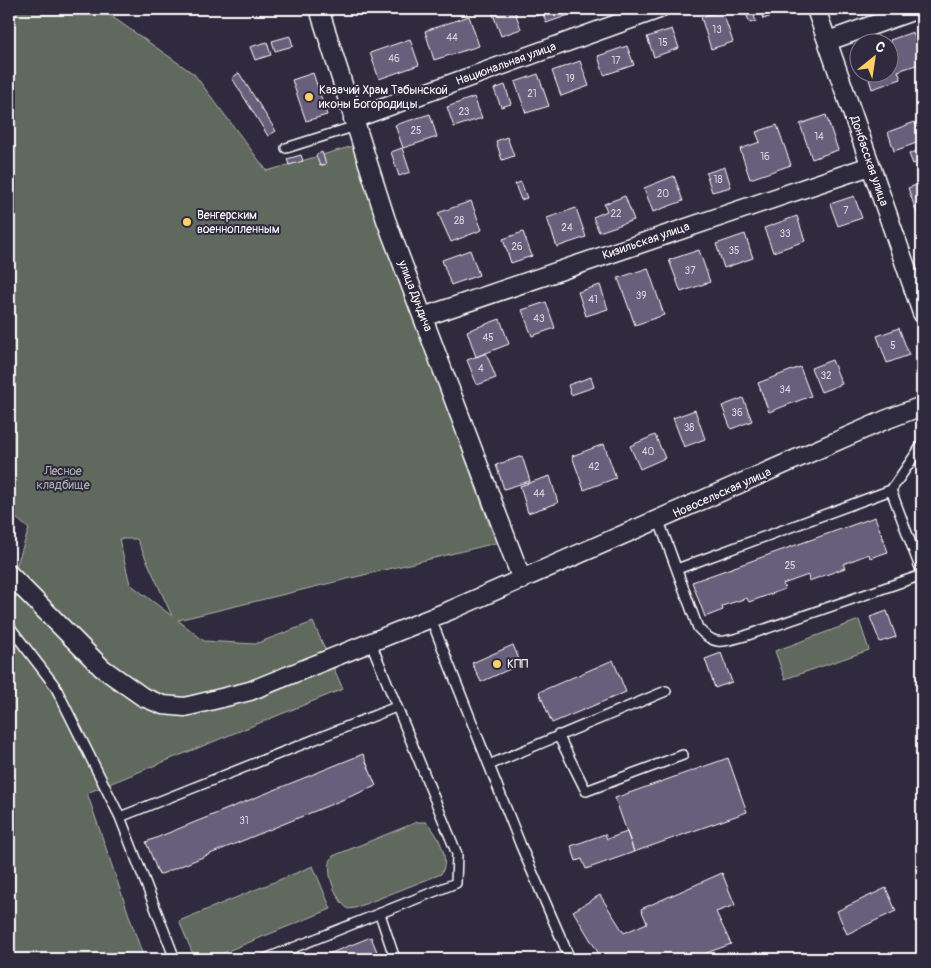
<svg xmlns="http://www.w3.org/2000/svg" width="931" height="968" font-family="Pangolin,sans-serif">
<style>
.green{fill:#60695d;stroke:#b0b4ae;fill-rule:evenodd}
.building{fill:#675e7b;stroke:#fff}
.lines{fill:none;stroke-linecap:round;stroke-linejoin:round}
.lane-casing{stroke:#fff;stroke-width:12}
.street-casing{stroke:#fff;stroke-width:21}
.lane{stroke:#2f2a3d;stroke-width:9}
.street{stroke:#2f2a3d;stroke-width:18}
.poi-dot{fill:#ffd166;stroke:#2f2a3d;stroke-width:2}
.labels{text-anchor:middle;dominant-baseline:central;stroke-width:4;stroke-linejoin:round;paint-order:stroke}
.number-label{font-size:10px;fill:#d9d7de}
.street-label{font-size:12px;fill:#fff;stroke:#2f2a3d}
.poi-label{font-size:12px;fill:#fff;stroke:#2f2a3d;text-anchor:start}
.park-label{font-size:12px;fill:#b0b4ae;stroke:#2f2a3d}
</style>
<rect width="100%" height="100%" fill="#2f2a3d"/>
<filter id="ink" filterUnits="userSpaceOnUse"><feTurbulence type="fractalNoise" baseFrequency=".02" numOctaves="2"/><feDisplacementMap in="SourceGraphic" scale="10" xChannelSelector="R" yChannelSelector="G"/><feConvolveMatrix kernelMatrix="1 2 1 2 8 2 1 2 1" color-interpolation-filters="sRGB"/></filter>
<g filter="url(#ink)">
<path class="green" d="M 9,9 L 101,9 L 194,74 L 267,171 L 353,146 L 496,543 L 178,620 L 204,641 L 255,644 L 313,622 L 343,689 L 87,793 L 144,959 L 9,959 L 9,587 L 29,529 L 9,512 ZM 119,539 L 137,539 L 172,616 L 130,584 Z
M 859,620 L 869,650 L 785,679 L 775,651 Z
M 417,822 L 426,822 C 438,833 451,859 441,874 L 355,908 L 348,909 C 336,900 323,869 333,856 Z
M 313,866 L 331,909 L 208,959 L 195,959 L 179,921 Z"/>
<path class="building" d="M 491,9 L 514,9 L 521,29 L 501,36 Z
M 534,9 L 570,9 L 572,14 L 546,23 L 543,13 L 536,16 Z
M 744,9 L 790,9 L 790,10 L 763,19 L 761,13 L 754,16 L 756,21 L 750,23 Z
M 845,9 L 863,9 L 847,15 Z
M 722,10 L 733,42 L 711,49 L 701,17 Z
M 469,16 L 479,46 L 434,60 L 425,31 Z
M 672,29 L 679,48 L 654,57 L 647,37 Z
M 913,32 L 922,63 L 898,71 L 901,79 L 872,89 L 867,72 L 888,72 L 888,47 L 892,46 L 890,40 Z
M 290,36 L 293,46 L 275,51 L 272,41 Z
M 878,36 L 880,42 L 871,42 L 869,39 Z
M 410,39 L 419,65 L 379,79 L 370,53 Z
M 267,42 L 271,55 L 255,60 L 250,47 Z
M 627,46 L 634,65 L 604,75 L 598,56 Z
M 580,61 L 589,86 L 561,96 L 552,71 Z
M 239,73 L 276,131 L 268,136 L 232,78 Z
M 313,73 L 327,115 L 306,121 L 292,80 Z
M 538,74 L 549,106 L 526,113 L 515,82 Z
M 505,85 L 511,104 L 501,107 L 494,89 Z
M 474,97 L 482,118 L 454,127 L 447,107 Z
M 430,114 L 437,137 L 403,148 L 395,125 Z
M 826,115 L 838,150 L 812,159 L 800,124 Z
M 915,122 L 922,141 L 894,151 L 888,132 Z
M 777,125 L 791,165 L 750,179 L 740,149 L 760,142 L 756,132 Z
M 507,137 L 514,156 L 502,160 L 496,141 Z
M 402,148 L 410,172 L 399,176 L 391,152 Z
M 922,149 L 922,160 L 913,164 L 909,154 Z
M 322,152 L 326,164 L 320,166 L 316,155 Z
M 301,155 L 303,161 L 289,165 L 287,159 Z
M 725,167 L 731,187 L 712,192 L 706,173 Z
M 674,176 L 683,201 L 653,212 L 644,188 Z
M 521,182 L 527,198 L 521,200 L 515,184 Z
M 922,183 L 922,221 L 920,222 L 908,188 Z
M 625,196 L 634,220 L 599,232 L 593,217 L 607,211 L 604,204 Z
M 854,196 L 862,218 L 838,226 L 830,204 Z
M 471,201 L 482,230 L 451,242 L 438,213 Z
M 576,208 L 586,237 L 557,247 L 547,218 Z
M 797,216 L 805,241 L 773,252 L 764,228 Z
M 523,232 L 532,256 L 511,263 L 503,239 Z
M 745,234 L 753,258 L 724,268 L 716,244 Z
M 470,250 L 479,275 L 451,285 L 442,260 Z
M 699,250 L 710,282 L 681,292 L 669,260 Z
M 648,268 L 664,315 L 635,325 L 618,278 Z
M 600,285 L 608,309 L 586,316 L 578,292 Z
M 546,302 L 555,328 L 532,336 L 522,310 Z
M 500,319 L 509,344 L 476,357 L 467,331 Z
M 899,328 L 909,355 L 887,363 L 877,336 Z
M 486,353 L 496,378 L 477,385 L 467,360 Z
M 832,360 L 842,384 L 821,392 L 811,368 Z
M 800,367 L 811,396 L 769,412 L 758,383 Z
M 591,377 L 594,387 L 571,395 L 568,385 Z
M 743,398 L 752,421 L 731,429 L 722,406 Z
M 695,410 L 705,439 L 684,447 L 673,418 Z
M 655,435 L 665,458 L 640,469 L 630,446 Z
M 604,444 L 616,478 L 584,490 L 572,456 Z
M 522,456 L 530,481 L 504,489 L 496,465 Z
M 550,476 L 558,503 L 528,513 L 520,486 Z
M 875,517 L 888,552 L 870,558 L 869,554 L 843,564 L 845,568 L 809,581 L 808,575 L 783,584 L 785,589 L 749,602 L 747,598 L 722,606 L 723,610 L 705,617 L 692,582 Z
M 887,611 L 896,637 L 880,642 L 870,617 Z
M 513,645 L 521,664 L 481,682 L 472,663 Z
M 721,653 L 732,682 L 715,688 L 705,659 Z
M 613,660 L 626,692 L 552,723 L 539,692 Z
M 363,754 L 376,786 L 159,875 L 146,842 Z
M 728,758 L 747,812 L 634,852 L 615,798 Z
M 627,832 L 634,852 L 586,869 L 582,859 L 576,861 L 571,846 L 605,834 L 607,839 Z
M 722,873 L 735,905 L 716,912 L 731,944 L 690,959 L 602,959 L 573,911 L 600,895 L 624,933 L 647,923 L 641,909 Z
M 886,888 L 896,911 L 847,934 L 837,911 Z
M 371,937 L 380,959 L 316,959 Z"/>
<g class="lines">
<g class="lane-casing">
<path id="lane" d="M 286,148 L 356,126
M 891,490 L 922,573
M 659,521 L 698,628 C 715,647 723,642 745,636 L 922,575
M 677,569 L 891,490 L 922,445
M 431,619 L 521,846 L 570,959
M 9,626 L 55,686 L 120,817
M 558,735 L 586,791 L 683,755
M 489,765 L 666,691
M 380,914 L 395,959
M 175,959 L 120,817 L 396,707
M 265,959 L 456,883 L 457,854 L 371,643"/>
</g>
<g class="street-casing">
<path id="street" d="M 319,9 L 386,220 L 522,580
M 816,9 L 922,313
M 828,41 L 918,9
M 353,119 L 659,9
M 423,317 L 870,166
M 9,574 L 102,668 L 143,697 L 163,705 L 185,707 L 250,691 L 451,610 L 885,420 L 922,406"/>
</g>
<use href="#lane" class="lane"/>
<use href="#street" class="street"/>
</g>
</g>
<g class="poi-dot">
<circle cx="309" cy="97" r="5"/>
<circle cx="187" cy="222" r="5"/>
<circle cx="497" cy="664" r="5"/>
</g>
<g class="labels">
<g class="number-label">
<text x="717" y="30">13</text>
<text x="452" y="38">44</text>
<text x="663" y="43">15</text>
<text x="394" y="59">46</text>
<text x="616" y="61">17</text>
<text x="570" y="79">19</text>
<text x="532" y="94">21</text>
<text x="464" y="112">23</text>
<text x="416" y="131">25</text>
<text x="819" y="137">14</text>
<text x="765" y="157">16</text>
<text x="718" y="180">18</text>
<text x="663" y="194">20</text>
<text x="846" y="211">7</text>
<text x="616" y="214">22</text>
<text x="459" y="221">28</text>
<text x="567" y="228">24</text>
<text x="785" y="234">33</text>
<text x="517" y="247">26</text>
<text x="734" y="251">35</text>
<text x="690" y="271">37</text>
<text x="641" y="296">39</text>
<text x="593" y="300">41</text>
<text x="539" y="319">43</text>
<text x="488" y="338">45</text>
<text x="893" y="346">5</text>
<text x="481" y="369">4</text>
<text x="826" y="376">32</text>
<text x="785" y="390">34</text>
<text x="737" y="413">36</text>
<text x="689" y="428">38</text>
<text x="648" y="452">40</text>
<text x="594" y="467">42</text>
<text x="539" y="494">44</text>
<text x="790" y="566">25</text>
<text x="244" y="821">31</text>
</g>
<g class="street-label">
<text transform="translate(506 64) rotate(-20)">Национальная улица</text>
<text transform="translate(869 161) rotate(71)">Донбасская улица</text>
<text transform="translate(646 241) rotate(-19)">Кизильская улица</text>
<text transform="translate(415 296) rotate(69)">улица Дундича</text>
<text transform="translate(722 493) rotate(-24)">Новосельская улица</text>
</g>
<g class="poi-label">
<text x="319" y="90">Казачий Храм Табынской<tspan x="319" dy="14">иконы Богородицы</tspan></text>
<text x="197" y="215">Венгерским<tspan x="197" dy="14">военнопленным</tspan></text>
<text x="507" y="664">КПП</text>
</g>
<g class="park-label">
<text x="63" y="471">Лесное<tspan x="63" dy="14">кладбище</tspan></text>
</g>
</g>
<rect width="931" height="968" fill="none" stroke="#2f2a3d" stroke-width="30"/>
<rect x="15" y="15" width="901" height="938" fill="none" stroke="#fff" stroke-width="2" filter="url(#ink)"/>
<g transform="translate(874 58) rotate(30)"><circle r="24" fill="#2f2a3d" stroke="#827f8b"/>
<path d="M0-4L9 19L0 12L-9 19Z" fill="#ffd166"/>
<text y="-8" font-size="14" font-weight="bold" text-anchor="middle" fill="#ffffff">С</text>
</g>
</svg>
